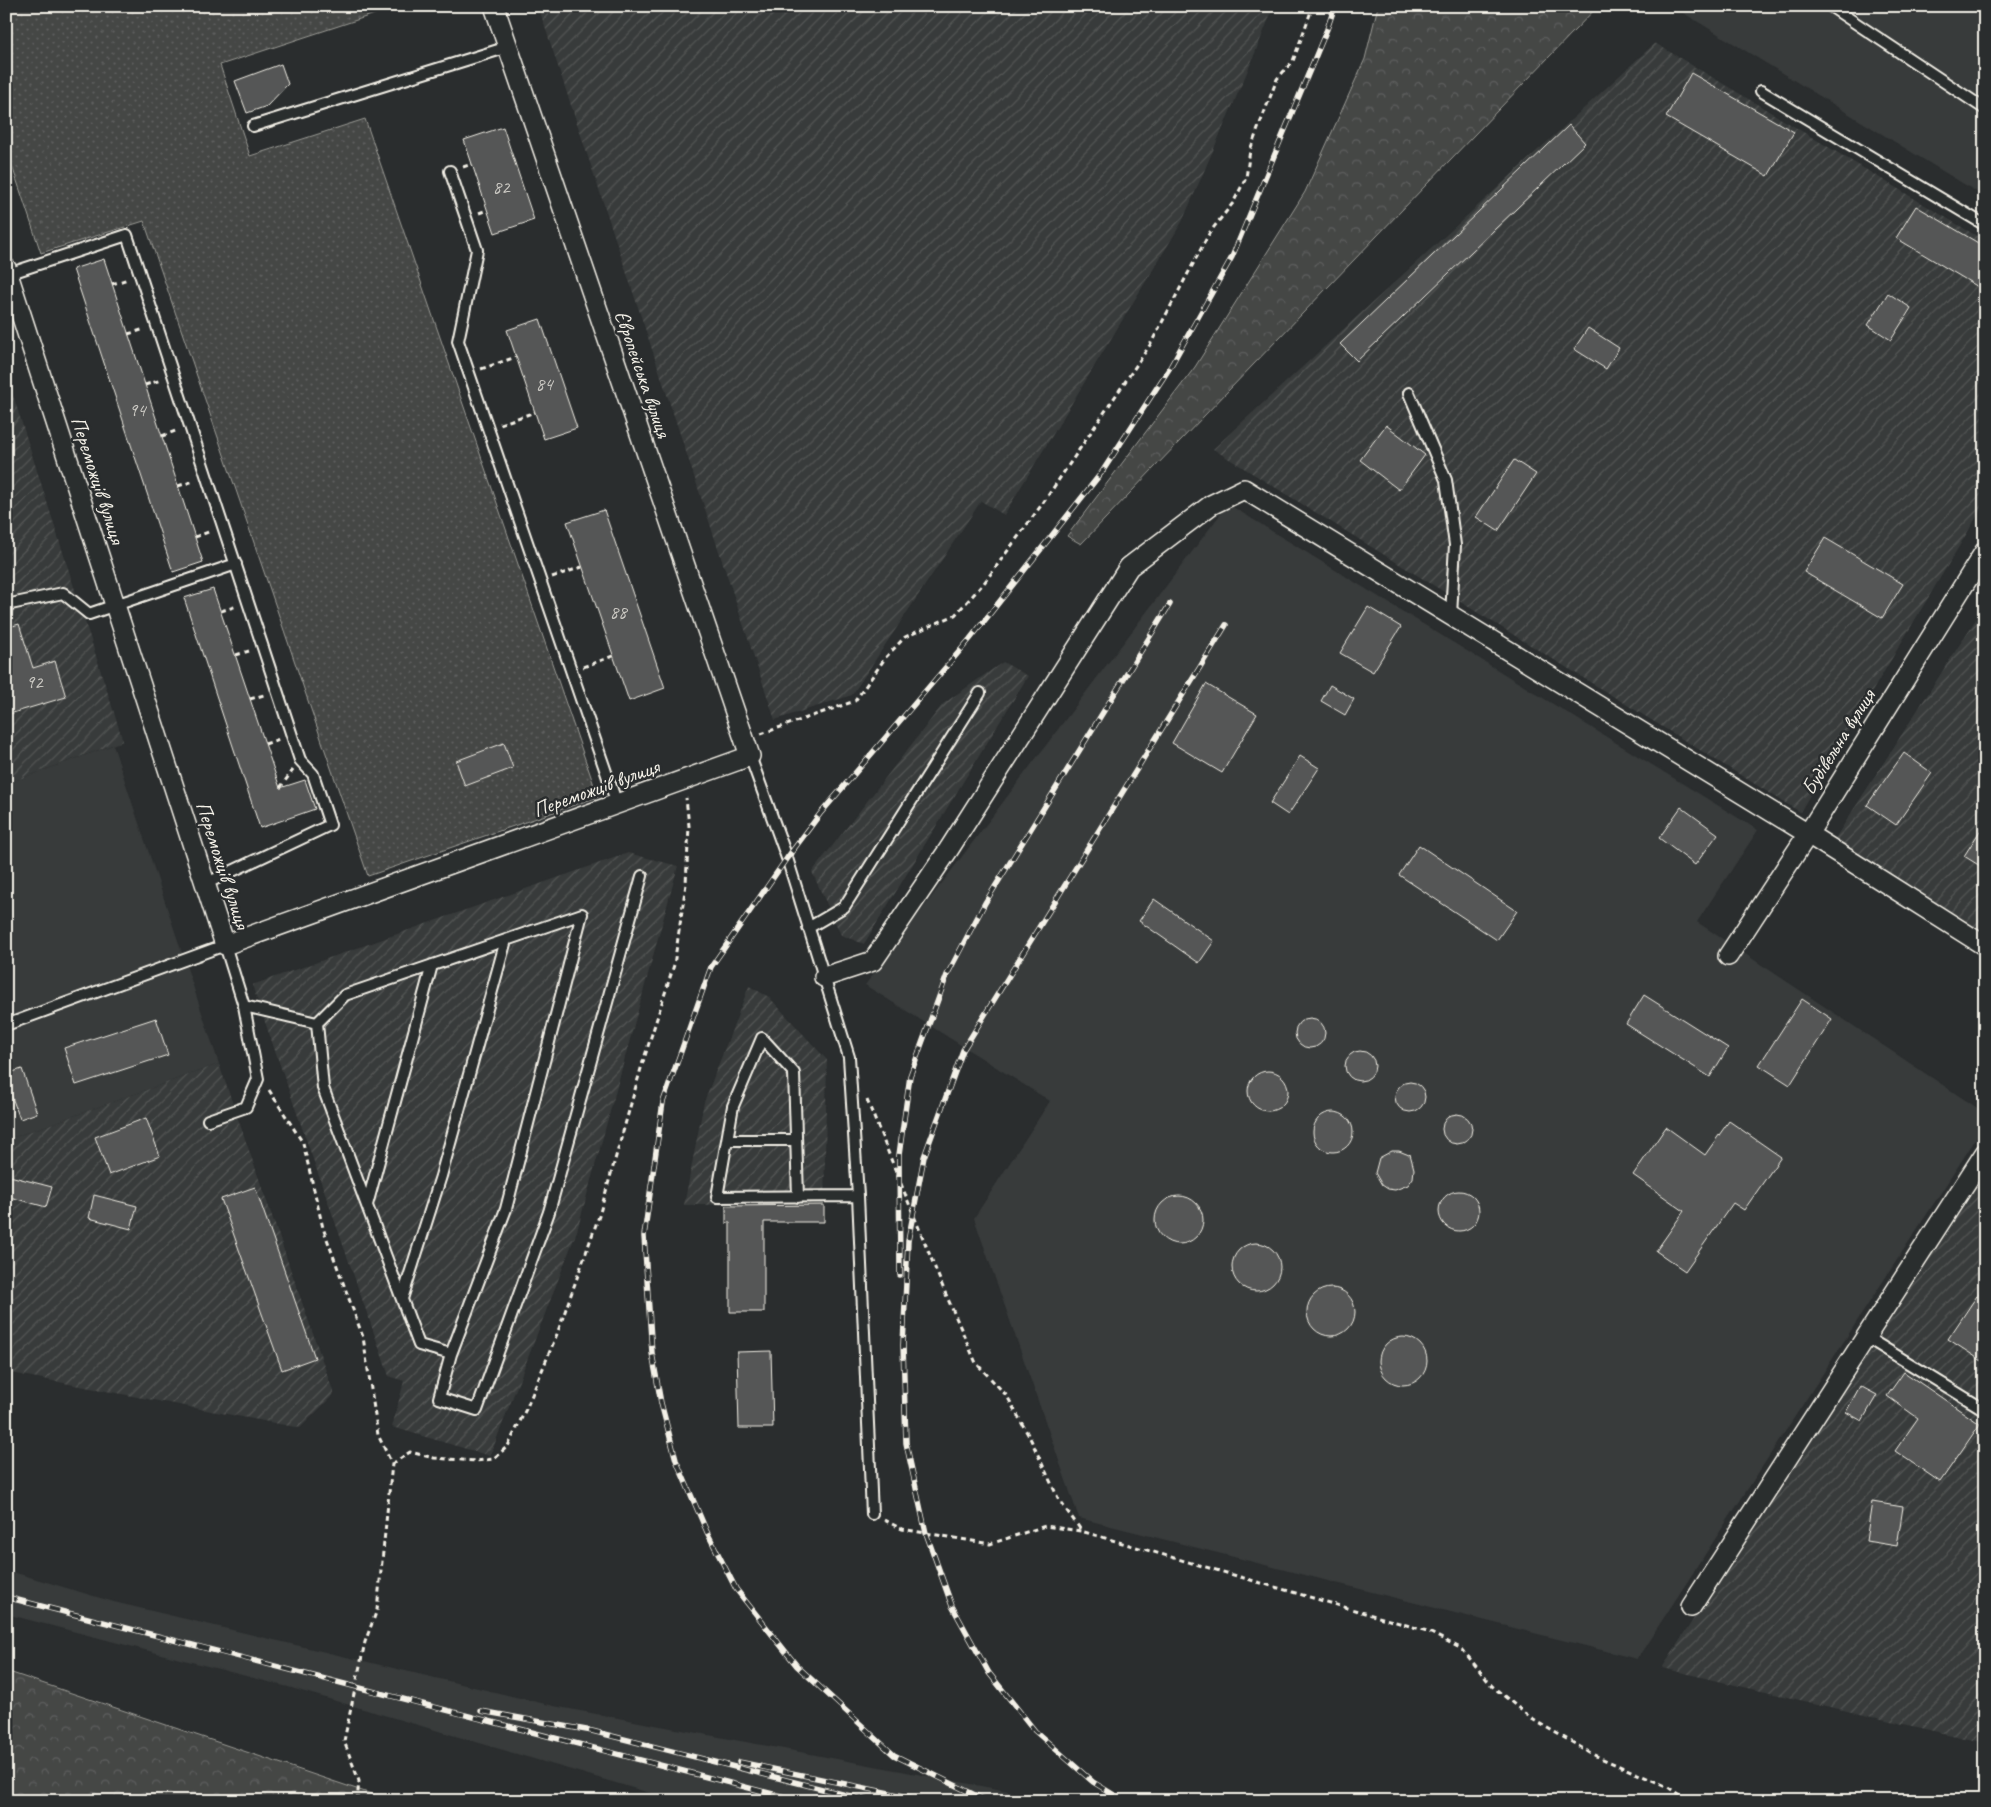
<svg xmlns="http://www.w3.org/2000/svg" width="1991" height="1807" font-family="Caveat,sans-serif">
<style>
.built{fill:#373a3a}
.industrial{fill:url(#industrial-furrows)}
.grass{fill:url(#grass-dots);stroke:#9c9c96}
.forest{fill:url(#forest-crowns);stroke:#9c9c96}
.building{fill:#555756;stroke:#f4f1e8}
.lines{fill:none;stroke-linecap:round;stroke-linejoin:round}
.service-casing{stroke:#f4f1e8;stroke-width:14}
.minor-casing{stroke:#f4f1e8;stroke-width:22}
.path{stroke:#f4f1e8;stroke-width:3;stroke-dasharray:5 4;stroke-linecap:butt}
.service{stroke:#2a2d2e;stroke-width:10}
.minor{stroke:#2a2d2e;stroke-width:19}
.rail-casing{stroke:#f4f1e8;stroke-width:5.5}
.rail{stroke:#2a2d2e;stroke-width:4;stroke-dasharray:11;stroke-linecap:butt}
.labels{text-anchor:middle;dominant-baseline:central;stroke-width:5;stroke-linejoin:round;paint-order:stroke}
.number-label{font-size:19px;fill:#cccac4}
.street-label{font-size:21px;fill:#f4f1e8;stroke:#2a2d2e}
</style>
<defs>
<pattern id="industrial-furrows" width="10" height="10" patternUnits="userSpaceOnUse" patternTransform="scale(1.25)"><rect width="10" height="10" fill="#373a3a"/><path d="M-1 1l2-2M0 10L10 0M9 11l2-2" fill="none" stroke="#555756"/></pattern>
<pattern id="grass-dots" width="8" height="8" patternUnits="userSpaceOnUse" patternTransform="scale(1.25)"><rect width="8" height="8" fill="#444645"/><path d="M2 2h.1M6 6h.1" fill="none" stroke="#606160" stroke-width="1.8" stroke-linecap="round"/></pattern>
<pattern id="forest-crowns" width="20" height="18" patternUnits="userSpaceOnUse" patternTransform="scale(1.25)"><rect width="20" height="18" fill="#444645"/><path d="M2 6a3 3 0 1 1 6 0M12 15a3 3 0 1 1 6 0" fill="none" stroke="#606160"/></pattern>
</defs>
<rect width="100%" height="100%" fill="#2a2d2e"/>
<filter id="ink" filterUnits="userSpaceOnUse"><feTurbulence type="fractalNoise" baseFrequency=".02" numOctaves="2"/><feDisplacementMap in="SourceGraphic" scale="10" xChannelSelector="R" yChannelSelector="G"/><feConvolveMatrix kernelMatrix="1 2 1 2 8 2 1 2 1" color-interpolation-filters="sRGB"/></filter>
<g filter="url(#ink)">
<path class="built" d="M 1672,6 L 1985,6 L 1985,197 Z
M 1228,504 L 1758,830 L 1697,922 L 1985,1113 L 1985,1125 L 1637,1659 L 1079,1518 L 974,1218 L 1050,1101 L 865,985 Z
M 113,745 L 219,1064 L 6,1140 L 6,784 Z
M 6,1570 L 114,1602 L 554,1706 L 1061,1801 L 677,1801 L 288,1687 L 6,1614 Z"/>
<path class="industrial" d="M 538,6 L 1274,6 L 1251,63 L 1182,222 L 1004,515 L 981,501 L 852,695 L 775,720 Z
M 1655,43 L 1985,241 L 1985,503 L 1800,812 L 1213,449 Z
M 6,373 L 123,741 L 6,784 Z
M 1985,605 L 1985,942 L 1832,843 Z
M 1003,662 L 1028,676 L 864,944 L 841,935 L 812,872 L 943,704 Z
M 628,853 L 678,866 L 577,1231 L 490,1456 L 392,1427 L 404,1381 L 389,1376 L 252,985 Z
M 749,986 L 769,997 L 827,1060 L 824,1204 L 684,1205 L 704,1102 Z
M 219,1064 L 334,1394 L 300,1428 L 6,1372 L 6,1140 Z
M 1985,1167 L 1985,1743 L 1662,1668 Z"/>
<path class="grass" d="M 6,6 L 399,6 L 220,65 L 250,156 L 365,119 L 598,797 L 368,876 L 144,221 L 41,253 L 6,148 Z"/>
<path class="forest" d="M 1378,6 L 1598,6 L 1081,544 L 1067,536 L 1195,367 L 1305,192 L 1365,59 Z
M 6,1671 L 392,1801 L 6,1801 Z"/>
<path class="building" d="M 281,64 L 288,84 L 267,106 L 247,113 L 235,81 Z
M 1691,73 L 1794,132 L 1768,176 L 1666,117 Z
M 1569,125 L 1585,143 L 1357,361 L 1340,344 Z
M 503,127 L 534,220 L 495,233 L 464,140 Z
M 1916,206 L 1985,247 L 1985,291 L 1896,238 Z
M 104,259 L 203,562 L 173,572 L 73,269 Z
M 1888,293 L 1911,308 L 1891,340 L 1868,325 Z
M 540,319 L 577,428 L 544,439 L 507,330 Z
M 1588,328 L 1619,348 L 1606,369 L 1574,349 Z
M 1386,425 L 1425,455 L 1399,490 L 1360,460 Z
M 1514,460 L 1536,474 L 1498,531 L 1476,517 Z
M 604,510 L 665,688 L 629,701 L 567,522 Z
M 1825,538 L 1903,584 L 1882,618 L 1804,572 Z
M 213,589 L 280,788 L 305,780 L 315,809 L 260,828 L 184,598 Z
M 1368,607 L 1401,627 L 1373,672 L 1340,653 Z
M 19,624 L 33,668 L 55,661 L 66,697 L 6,715 L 6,628 Z
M 1206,684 L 1257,714 L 1222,773 L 1172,743 Z
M 1330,685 L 1354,699 L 1345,715 L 1321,701 Z
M 504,743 L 513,768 L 465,786 L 456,761 Z
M 1904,753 L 1932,773 L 1896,825 L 1867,805 Z
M 1300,756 L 1319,768 L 1288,815 L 1270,803 Z
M 1681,807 L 1718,834 L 1695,865 L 1659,838 Z
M 1985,823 L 1985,869 L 1964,856 Z
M 1419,845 L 1517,911 L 1497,940 L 1399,875 Z
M 1154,899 L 1214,941 L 1199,963 L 1139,921 Z
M 1644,995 L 1728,1048 L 1710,1077 L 1626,1024 Z
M 1802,999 L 1832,1019 L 1790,1085 L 1759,1065 Z
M 156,1018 L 168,1055 L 76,1085 L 64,1048 Z
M1295 1033a15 15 0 1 1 30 0a15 15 0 1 1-30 0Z
M1345 1066a15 15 0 1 1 30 0a15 15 0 1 1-30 0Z
M 22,1069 L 37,1113 L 20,1119 L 6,1081 L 6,1074 Z
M1248 1091a20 20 0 1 1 40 0a20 20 0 1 1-40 0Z
M1395 1097a15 15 0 1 1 30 0a15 15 0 1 1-30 0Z
M1313 1132a20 20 0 1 1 40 0a20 20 0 1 1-40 0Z
M1442 1129a15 15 0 1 1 30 0a15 15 0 1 1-30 0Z
M 146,1118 L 160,1156 L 109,1175 L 95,1137 Z
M 1729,1121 L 1781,1157 L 1744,1210 L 1733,1203 L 1685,1271 L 1656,1251 L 1684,1211 L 1633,1175 L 1666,1127 L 1705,1155 Z
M 1392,1151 L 1399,1151 L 1409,1155 L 1410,1154 L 1414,1169 L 1413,1178 L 1408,1185 L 1395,1190 L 1388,1189 L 1382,1185 L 1375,1173 L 1379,1158 Z
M 6,1175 L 52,1187 L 46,1207 L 6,1196 Z
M 255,1187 L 315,1358 L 282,1370 L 221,1199 Z
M1439 1211a20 20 0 1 1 40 0a20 20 0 1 1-40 0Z
M 94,1195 L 137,1206 L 131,1229 L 89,1218 Z
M1155 1220a24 24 0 1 1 48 0a24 24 0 1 1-48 0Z
M 824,1205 L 824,1222 L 764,1222 L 764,1312 L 730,1312 L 730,1223 L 726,1223 L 726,1206 Z
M1232 1267a24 24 0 1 1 48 0a24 24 0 1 1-48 0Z
M 1985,1284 L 1985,1363 L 1948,1339 Z
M1307 1312a24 24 0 1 1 48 0a24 24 0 1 1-48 0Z
M1379 1361a24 24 0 1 1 48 0a24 24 0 1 1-48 0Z
M 771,1351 L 773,1428 L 739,1428 L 737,1352 Z
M 1904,1372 L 1980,1424 L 1940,1482 L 1895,1451 L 1918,1418 L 1887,1396 Z
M 1860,1386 L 1877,1395 L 1862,1421 L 1846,1412 Z
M 1872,1502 L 1903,1507 L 1897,1546 L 1866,1541 Z"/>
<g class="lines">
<g class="service-casing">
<path id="service" d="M 1830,6 L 1985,109
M 1761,91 L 1985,225
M 253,126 L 508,47
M 450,171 L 477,250 L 458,341 L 617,804
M 8,274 L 127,235 L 300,760 L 313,774 L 330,825 L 205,884
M 1409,393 L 1446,480 L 1455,545 L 1451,615
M 6,605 L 63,593 L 89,614 L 236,564
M 750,756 L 787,858 L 849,1057 L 858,1196 L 872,1514
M 808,928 L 844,907 L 980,693
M 244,1006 L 317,1023
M 6,1025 L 225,945 L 244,1006 L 258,1079 L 246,1107 L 208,1120
M 727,1140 L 796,1140
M 798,1197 L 794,1073 L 762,1038 L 733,1106 L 717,1197 L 858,1196
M 367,1205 L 432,965
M 402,1299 L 441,1176 L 506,940
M 1866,1337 L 1985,1410
M 451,1354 L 506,1209 L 582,914 L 345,995 L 317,1023 L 323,1088 L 419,1345 L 451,1354 L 439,1398 L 477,1410 L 549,1212 L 642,876"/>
</g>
<g class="minor-casing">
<path id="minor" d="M 6,268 L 225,945 L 750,756 L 494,6
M 1728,956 L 1808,834 L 1985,551
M 824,977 L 873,961 L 949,849 L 1129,567 L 1211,505 L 1244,489 L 1808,834 L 1985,946
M 1691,1607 L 1985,1153"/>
</g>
<path class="path" d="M 463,167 L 472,164
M 479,213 L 487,210
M 112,284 L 128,279
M 128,334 L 145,329
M 481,369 L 516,357
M 145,385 L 161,380
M 500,424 L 535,412
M 162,436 L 178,430
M 178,486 L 194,481
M 195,537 L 211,531
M 552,577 L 582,567
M 221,611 L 237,606
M 236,655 L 249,651
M 583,667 L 613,656
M 250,699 L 264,695
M 761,734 L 855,701 L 886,657 L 905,637 L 955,615 L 984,583 L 1043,503 L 1150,345 L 1210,232 L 1233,203 L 1246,178 L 1250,150 L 1277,79 L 1293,61 L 1313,6
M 265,744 L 279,739
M 280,788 L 293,770
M 269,1090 L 303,1143 L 323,1228 L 363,1337 L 378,1435 L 392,1464 L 377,1610 L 365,1642 L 344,1741 L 359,1781 L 357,1801
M 867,1100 L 944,1290 L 976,1363 L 1007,1396 L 1031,1440 L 1059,1500 L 1081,1530
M 392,1464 L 410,1452 L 434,1458 L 476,1461 L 493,1459 L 508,1446 L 527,1407 L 557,1334 L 599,1216 L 642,1065 L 674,965 L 686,884 L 689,826 L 686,798
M 884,1520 L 902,1529 L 990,1544 L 1045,1526 L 1081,1531 L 1427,1631 L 1462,1649 L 1492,1686 L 1532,1719 L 1596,1756 L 1668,1787 L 1688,1801"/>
<use href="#service" class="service"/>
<use href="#minor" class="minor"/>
<g class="rail-casing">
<path id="rail" d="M 900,1275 L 899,1155 L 910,1076 L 947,975 L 985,903 L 1170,604
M 6,1597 L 800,1801
M 481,1711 L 592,1731 L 870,1801
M 739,1762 L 928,1801
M 987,1801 L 894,1755 L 797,1666 L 736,1589 L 707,1532 L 676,1460 L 661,1403 L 652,1353 L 644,1236 L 663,1102 L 711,967 L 787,858 L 820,814 L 970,639 L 1102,472 L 1169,369 L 1232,257 L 1327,29 L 1335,6
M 1124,1801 L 1093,1782 L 1035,1731 L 989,1673 L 952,1606 L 926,1533 L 906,1443 L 903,1345 L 908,1241 L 924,1157 L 963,1050 L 1226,625"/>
</g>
<use href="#rail" class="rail"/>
</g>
</g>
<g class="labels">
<g class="number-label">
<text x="501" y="187">82</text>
<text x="544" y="384">84</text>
<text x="137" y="410">94</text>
<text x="618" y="612">88</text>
<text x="34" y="682">92</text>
</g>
<g class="street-label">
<text transform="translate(643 374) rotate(71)">Європейська вулиця</text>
<text transform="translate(98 480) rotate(72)">Переможців вулиця</text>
<text transform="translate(1838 742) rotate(-58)">Будівельна вулиця</text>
<text transform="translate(596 788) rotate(-20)">Переможців вулиця</text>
<text transform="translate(223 865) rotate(72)">Переможців вулиця</text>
</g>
</g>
<rect width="1991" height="1807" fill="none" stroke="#2a2d2e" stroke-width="25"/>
<rect x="12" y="12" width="1966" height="1782" fill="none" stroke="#f4f1e8" stroke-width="2" filter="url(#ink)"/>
</svg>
